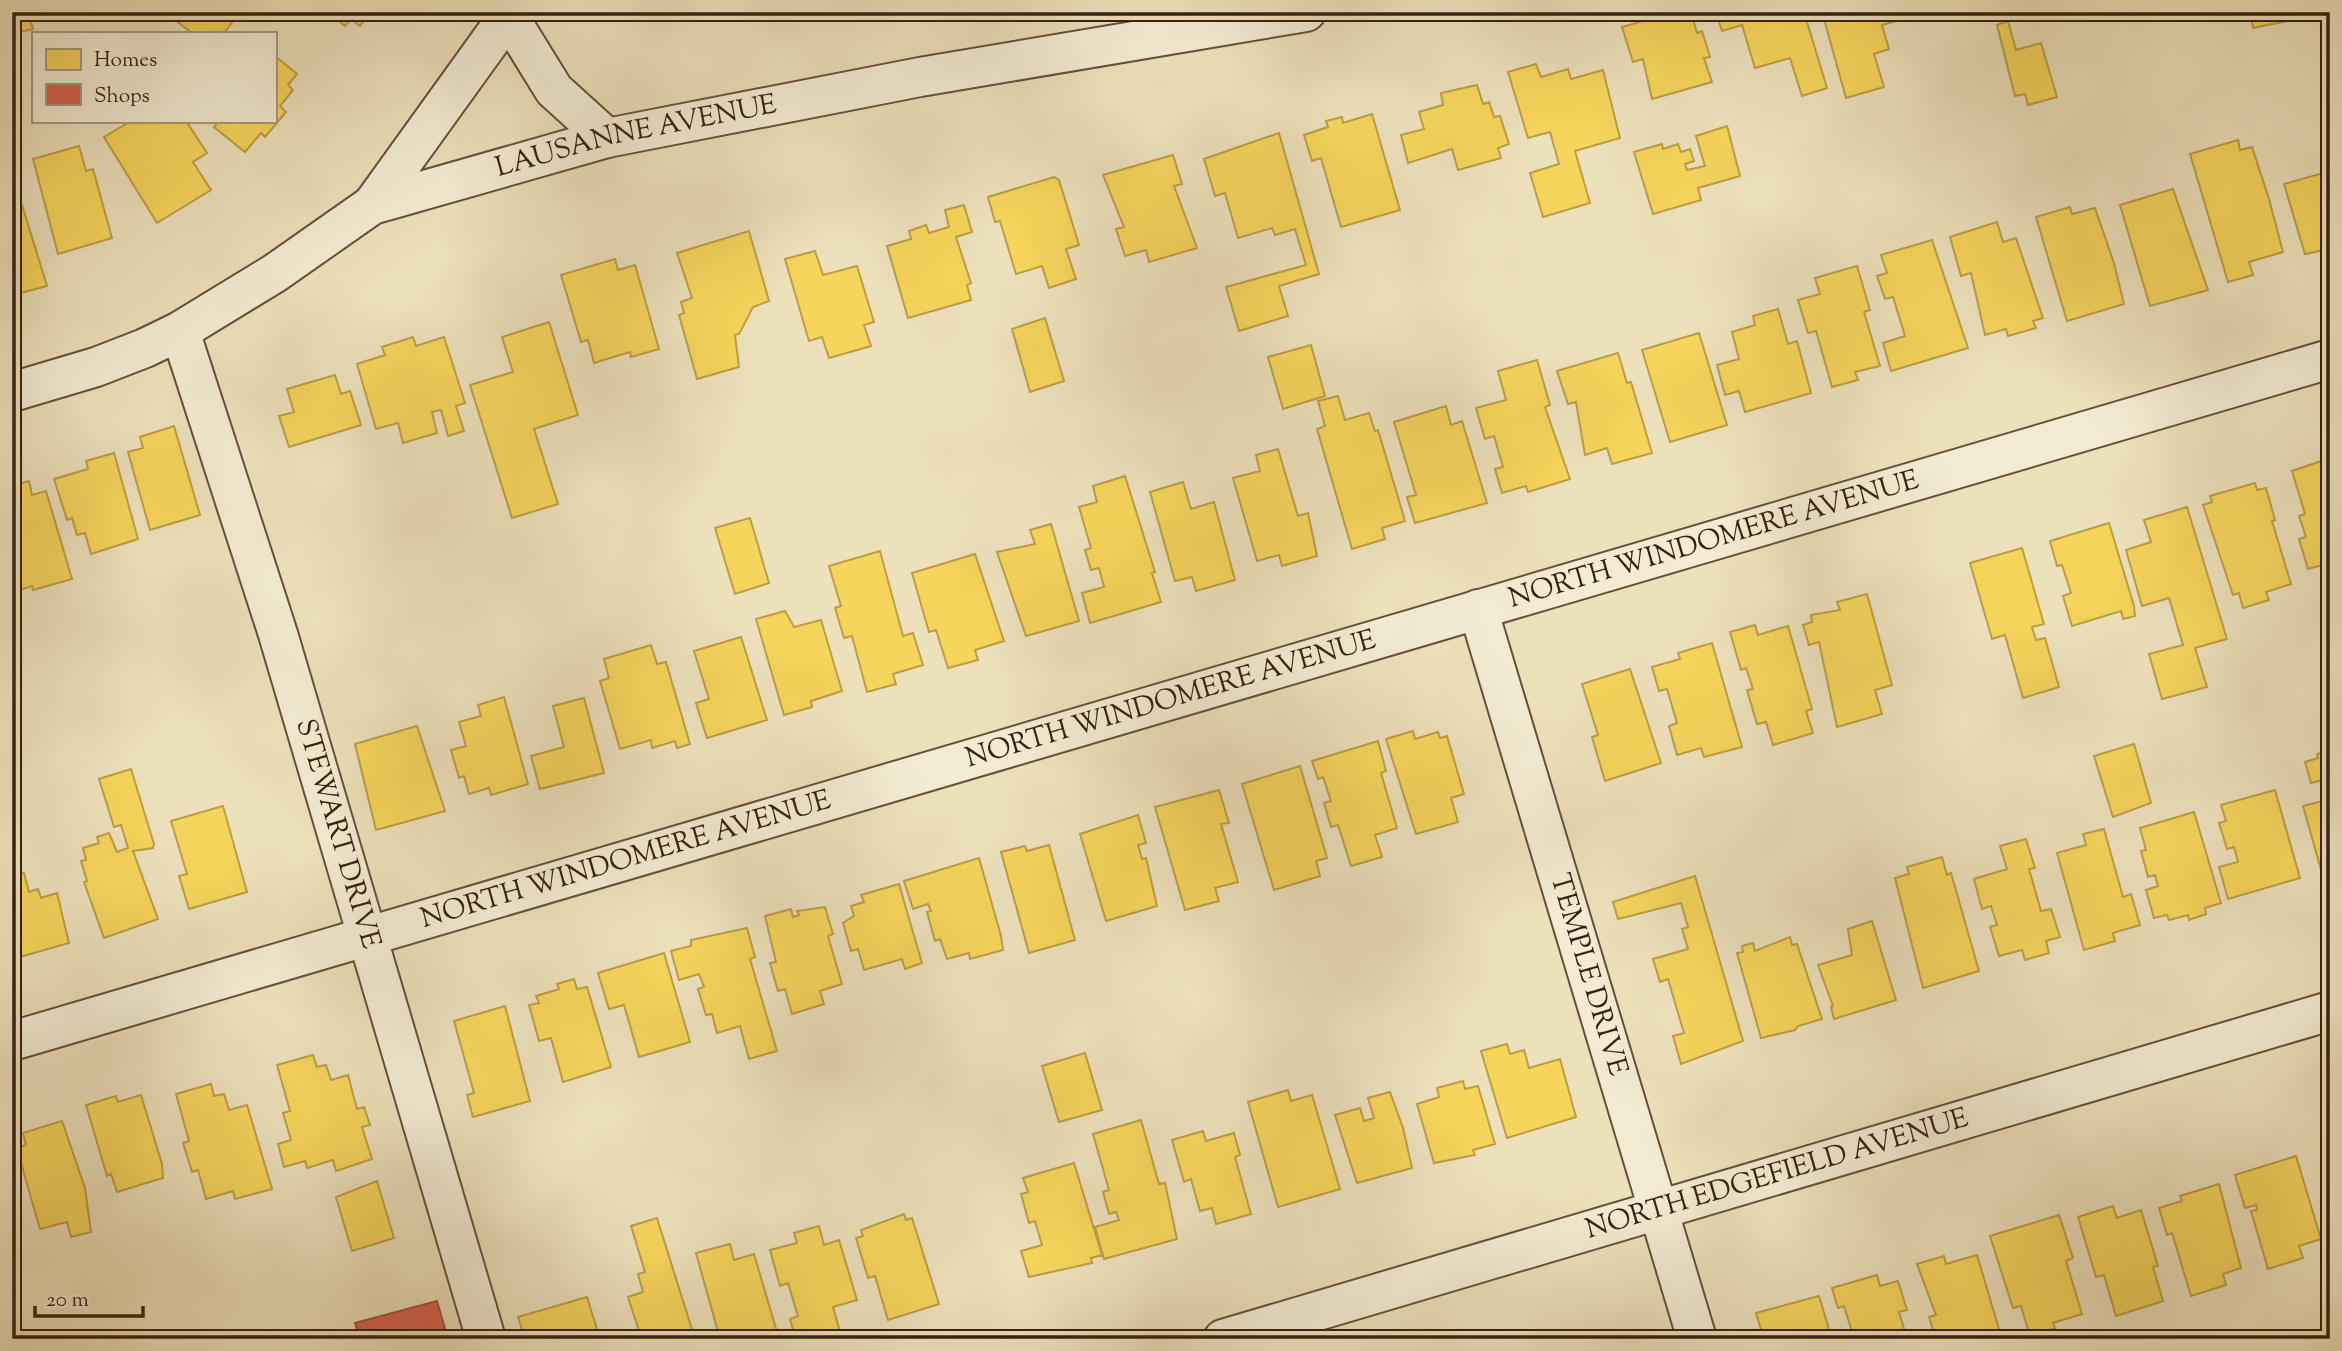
<svg xmlns="http://www.w3.org/2000/svg" width="2342" height="1351" font-family="'Sorts Mill Goudy',serif">
<style>
.homes{fill:#f6d55c;stroke:#bd9e46;stroke-width:2}
.shops{fill:#d6604d;stroke:#a74c3b;stroke-width:2}
.lines{fill:none;stroke-linecap:round;stroke-linejoin:round}
.street-casing{stroke:#66503c;stroke-width:42}
.street{stroke:#f3ecd3;stroke-width:38}
.labels{text-anchor:middle;dominant-baseline:central;stroke-width:7;stroke-linejoin:round;paint-order:stroke}
.street-label{font-size:28px;fill:#391f11;stroke:#f3ecd3}
</style>
<rect width="100%" height="100%" fill="#ede1bc"/>
<filter id="stains"><feTurbulence type="fractalNoise" baseFrequency=".00286" numOctaves="4"/><feColorMatrix values="0 0 0 0 .2 0 0 0 0 .09 0 0 0 0 .02 0 0 0 .5 -.17"/></filter>
<radialGradient id="worn" r=".72"><stop offset=".6" stop-color="#630" stop-opacity="0"/><stop offset="1" stop-color="#630" stop-opacity=".3"/></radialGradient>
<path class="homes" d="M 12,12 L 28,12 L 33,29 L 12,34 Z
M 222,12 L 233,21 L 224,33 L 192,33 L 166,13 Z
M 328,12 L 370,12 L 360,26 L 351,19 L 345,26 Z
M 1648,12 L 1691,12 L 1697,33 L 1702,31 L 1710,57 L 1704,58 L 1712,82 L 1652,99 L 1643,59 L 1633,62 L 1622,27 L 1650,19 Z
M 1716,12 L 1804,12 L 1827,88 L 1802,96 L 1790,58 L 1755,68 L 1742,25 L 1722,31 Z
M 1822,12 L 1902,12 L 1904,19 L 1882,25 L 1889,49 L 1874,54 L 1884,87 L 1846,98 Z
M 2250,12 L 2311,12 L 2312,16 L 2253,28 Z
M 2008,21 L 2016,50 L 2041,43 L 2057,97 L 2028,105 L 2025,94 L 2015,96 L 1997,25 Z
M 275,56 L 297,74 L 288,85 L 293,90 L 280,106 L 286,112 L 265,137 L 261,133 L 245,152 L 214,127 L 219,121 L 275,121 Z
M 1536,64 L 1541,77 L 1568,69 L 1571,79 L 1603,70 L 1620,138 L 1575,151 L 1590,203 L 1543,217 L 1530,173 L 1559,164 L 1550,132 L 1528,138 L 1508,72 Z
M 1477,85 L 1483,104 L 1489,102 L 1494,117 L 1500,116 L 1509,144 L 1498,148 L 1501,158 L 1458,170 L 1452,149 L 1408,163 L 1401,135 L 1424,129 L 1419,112 L 1443,105 L 1441,93 Z
M 1372,114 L 1400,210 L 1341,227 L 1321,158 L 1312,161 L 1304,135 L 1328,127 L 1326,121 L 1342,117 L 1343,123 Z
M 131,121 L 186,121 L 207,153 L 193,162 L 211,190 L 157,223 L 104,137 Z
M 1727,126 L 1740,176 L 1698,188 L 1701,200 L 1653,214 L 1634,152 L 1662,144 L 1663,149 L 1678,144 L 1681,152 L 1690,149 L 1694,161 L 1685,164 L 1687,170 L 1705,166 L 1696,136 Z
M 1279,133 L 1319,274 L 1279,286 L 1288,316 L 1239,331 L 1226,287 L 1306,265 L 1295,229 L 1275,235 L 1272,228 L 1238,238 L 1225,193 L 1215,196 L 1204,159 Z
M 2238,140 L 2240,150 L 2252,147 L 2269,199 L 2283,252 L 2249,262 L 2253,275 L 2228,282 L 2190,154 Z
M 79,146 L 86,171 L 93,169 L 112,238 L 58,254 L 33,159 Z
M 1173,155 L 1182,184 L 1174,186 L 1197,248 L 1149,262 L 1146,250 L 1125,256 L 1116,229 L 1124,227 L 1103,175 Z
M 2330,171 L 2330,249 L 2305,254 L 2284,184 Z
M 1054,177 L 1059,180 L 1079,245 L 1066,249 L 1076,279 L 1049,288 L 1042,266 L 1016,274 L 1000,221 L 995,222 L 988,197 Z
M 2173,189 L 2208,290 L 2150,306 L 2120,205 Z
M 22,205 L 47,286 L 17,294 L 12,284 L 12,208 Z
M 964,205 L 972,232 L 956,237 L 971,283 L 967,285 L 971,300 L 908,318 L 887,246 L 911,239 L 909,231 L 926,225 L 929,233 L 949,227 L 945,210 Z
M 2070,207 L 2072,214 L 2095,208 L 2114,263 L 2124,304 L 2067,321 L 2036,217 Z
M 1997,222 L 2003,242 L 2016,238 L 2043,318 L 2033,321 L 2036,328 L 2008,336 L 2006,329 L 1985,335 L 1971,273 L 1961,276 L 1950,237 Z
M 749,231 L 769,301 L 753,307 L 739,334 L 735,335 L 739,367 L 697,379 L 679,315 L 684,313 L 681,302 L 692,298 L 677,253 Z
M 1932,240 L 1968,348 L 1891,371 L 1883,343 L 1905,336 L 1893,297 L 1885,299 L 1877,276 L 1887,273 L 1881,255 Z
M 815,251 L 823,275 L 857,266 L 874,322 L 864,325 L 871,346 L 829,358 L 822,337 L 809,341 L 785,259 Z
M 615,259 L 618,270 L 635,265 L 659,349 L 631,357 L 630,352 L 594,363 L 588,340 L 581,342 L 561,275 Z
M 1857,266 L 1870,310 L 1864,312 L 1880,366 L 1855,372 L 1858,380 L 1832,387 L 1816,331 L 1808,333 L 1798,300 L 1820,294 L 1815,278 Z
M 1778,309 L 1788,344 L 1797,341 L 1811,393 L 1745,412 L 1739,391 L 1725,395 L 1717,365 L 1739,359 L 1732,332 L 1755,325 L 1753,316 Z
M 1045,318 L 1064,381 L 1030,392 L 1012,329 Z
M 549,322 L 578,415 L 534,429 L 558,504 L 512,518 L 470,385 L 513,372 L 502,337 Z
M 1699,333 L 1727,425 L 1670,442 L 1642,350 Z
M 413,337 L 416,346 L 444,337 L 465,403 L 456,406 L 464,431 L 448,436 L 441,410 L 432,412 L 437,433 L 403,443 L 398,423 L 376,429 L 357,364 L 385,355 L 382,347 Z
M 1311,345 L 1325,396 L 1283,409 L 1268,357 Z
M 1618,353 L 1627,383 L 1631,382 L 1652,453 L 1612,464 L 1607,448 L 1585,455 L 1576,402 L 1568,404 L 1557,371 Z
M 1537,360 L 1550,405 L 1545,407 L 1570,479 L 1528,492 L 1526,486 L 1502,493 L 1495,469 L 1503,467 L 1494,436 L 1485,439 L 1476,408 L 1506,400 L 1498,371 Z
M 335,375 L 341,394 L 350,391 L 361,425 L 289,447 L 279,416 L 294,412 L 287,389 Z
M 1338,396 L 1345,420 L 1369,413 L 1375,431 L 1378,430 L 1405,521 L 1382,528 L 1385,539 L 1352,549 L 1317,429 L 1325,426 L 1318,401 Z
M 1446,406 L 1451,425 L 1462,421 L 1487,503 L 1415,523 L 1407,497 L 1416,495 L 1394,422 Z
M 174,426 L 200,515 L 150,530 L 128,452 L 143,448 L 140,437 Z
M 1278,449 L 1298,516 L 1308,513 L 1317,556 L 1282,566 L 1279,555 L 1257,561 L 1233,478 L 1260,471 L 1256,455 Z
M 114,453 L 138,539 L 91,554 L 85,533 L 77,535 L 72,518 L 67,520 L 54,479 L 88,469 L 86,461 Z
M 2330,458 L 2330,563 L 2308,569 L 2299,539 L 2306,537 L 2299,516 L 2305,514 L 2292,471 Z
M 1125,476 L 1155,572 L 1152,573 L 1161,602 L 1090,623 L 1082,593 L 1104,587 L 1099,568 L 1091,570 L 1085,550 L 1091,548 L 1079,507 L 1097,502 L 1093,486 Z
M 29,481 L 32,495 L 46,491 L 72,579 L 33,590 L 32,586 L 17,591 L 12,574 L 12,486 Z
M 1183,482 L 1191,509 L 1214,502 L 1235,580 L 1196,591 L 1192,577 L 1175,581 L 1150,492 Z
M 2255,483 L 2257,490 L 2266,488 L 2275,520 L 2272,521 L 2291,584 L 2266,592 L 2269,600 L 2243,608 L 2239,593 L 2233,595 L 2203,505 L 2212,502 L 2210,496 Z
M 2187,507 L 2227,639 L 2195,648 L 2207,687 L 2162,699 L 2149,654 L 2183,645 L 2169,598 L 2142,606 L 2126,550 L 2151,542 L 2144,520 Z
M 750,518 L 769,583 L 735,594 L 715,528 Z
M 2109,523 L 2134,606 L 2135,616 L 2123,619 L 2121,611 L 2072,626 L 2063,596 L 2071,593 L 2062,565 L 2057,566 L 2050,541 Z
M 1051,524 L 1079,621 L 1026,636 L 997,552 L 1035,544 L 1030,530 Z
M 2022,548 L 2044,624 L 2032,627 L 2036,640 L 2045,638 L 2059,687 L 2023,698 L 2005,635 L 1992,639 L 1970,563 Z
M 880,551 L 903,636 L 913,633 L 923,665 L 893,674 L 896,684 L 867,692 L 852,636 L 844,638 L 835,608 L 841,606 L 829,566 Z
M 975,554 L 1004,641 L 975,650 L 978,660 L 948,668 L 936,630 L 929,632 L 912,573 Z
M 1867,594 L 1892,685 L 1875,690 L 1882,714 L 1837,727 L 1819,642 L 1809,645 L 1803,625 L 1812,622 L 1811,615 L 1840,610 L 1837,602 Z
M 785,611 L 794,627 L 821,620 L 842,691 L 811,701 L 812,707 L 784,715 L 756,619 Z
M 1755,625 L 1758,635 L 1788,626 L 1812,709 L 1806,711 L 1813,733 L 1773,745 L 1766,722 L 1757,724 L 1747,690 L 1753,689 L 1746,668 L 1741,670 L 1730,632 Z
M 741,637 L 767,720 L 707,738 L 696,703 L 709,699 L 694,651 Z
M 1712,643 L 1742,747 L 1704,757 L 1701,748 L 1677,755 L 1669,726 L 1677,723 L 1667,689 L 1659,691 L 1652,667 L 1680,659 L 1678,653 Z
M 651,645 L 657,664 L 666,662 L 690,744 L 677,748 L 675,741 L 652,748 L 651,740 L 620,749 L 600,681 L 609,678 L 604,659 Z
M 1630,669 L 1661,763 L 1605,781 L 1592,737 L 1598,735 L 1582,684 Z
M 504,697 L 528,784 L 491,795 L 489,788 L 469,794 L 464,776 L 459,778 L 451,750 L 466,746 L 459,722 L 481,716 L 478,705 Z
M 584,698 L 604,773 L 540,789 L 531,756 L 564,747 L 553,706 Z
M 417,726 L 445,811 L 376,830 L 355,744 Z
M 1413,731 L 1415,739 L 1438,732 L 1440,738 L 1447,736 L 1464,794 L 1451,798 L 1458,822 L 1416,834 L 1386,739 Z
M 1378,741 L 1386,771 L 1381,773 L 1397,828 L 1375,835 L 1382,857 L 1351,866 L 1338,825 L 1331,827 L 1324,803 L 1331,801 L 1323,777 L 1318,779 L 1312,761 Z
M 2134,744 L 2151,803 L 2113,817 L 2094,756 Z
M 2330,751 L 2330,778 L 2311,783 L 2305,762 L 2318,758 L 2317,754 Z
M 1300,766 L 1327,858 L 1316,861 L 1320,876 L 1274,890 L 1242,784 Z
M 131,769 L 154,844 L 153,848 L 133,851 L 158,919 L 104,938 L 84,882 L 87,881 L 81,861 L 86,860 L 83,848 L 99,843 L 97,837 L 109,833 L 117,852 L 128,848 L 121,825 L 114,827 L 99,779 Z
M 1219,790 L 1229,823 L 1221,824 L 1238,882 L 1215,888 L 1219,901 L 1185,910 L 1155,807 Z
M 2275,790 L 2300,878 L 2228,899 L 2219,867 L 2238,862 L 2234,847 L 2227,849 L 2219,823 L 2226,821 L 2221,805 Z
M 2326,800 L 2330,812 L 2330,871 L 2322,873 L 2303,806 Z
M 223,806 L 247,892 L 189,909 L 179,876 L 187,874 L 171,821 Z
M 2194,812 L 2221,903 L 2205,908 L 2206,914 L 2189,920 L 2188,915 L 2169,920 L 2167,915 L 2154,918 L 2146,890 L 2158,886 L 2155,875 L 2148,877 L 2141,851 L 2146,850 L 2140,828 Z
M 1138,815 L 1146,843 L 1138,845 L 1142,859 L 1146,858 L 1157,906 L 1106,921 L 1080,834 Z
M 2104,829 L 2123,897 L 2131,894 L 2140,925 L 2113,933 L 2115,941 L 2084,950 L 2057,853 L 2086,845 L 2083,834 Z
M 2026,839 L 2035,868 L 2029,869 L 2041,911 L 2051,909 L 2060,937 L 2046,941 L 2049,953 L 2025,960 L 2022,950 L 1999,956 L 1990,927 L 1997,925 L 1991,906 L 1982,909 L 1974,879 L 2007,869 L 2000,846 Z
M 1049,845 L 1075,940 L 1029,953 L 1001,852 L 1025,846 L 1027,851 Z
M 1942,857 L 1947,875 L 1951,873 L 1979,971 L 1923,988 L 1895,878 L 1909,874 L 1907,867 Z
M 979,858 L 1001,936 L 1003,950 L 970,959 L 969,953 L 947,959 L 940,939 L 935,941 L 927,912 L 931,911 L 928,904 L 913,909 L 904,881 Z
M 24,873 L 29,892 L 38,889 L 41,898 L 57,893 L 69,943 L 13,959 L 12,876 Z
M 1695,876 L 1743,1041 L 1681,1064 L 1673,1036 L 1684,1033 L 1668,979 L 1660,982 L 1653,959 L 1688,949 L 1682,929 L 1688,927 L 1681,903 L 1618,919 L 1613,902 Z
M 899,884 L 922,963 L 905,969 L 902,959 L 864,970 L 858,949 L 851,951 L 843,923 L 854,916 L 851,906 L 864,902 L 861,895 Z
M 825,907 L 833,934 L 828,936 L 842,984 L 820,991 L 824,1004 L 792,1014 L 785,989 L 778,991 L 770,963 L 776,962 L 765,916 L 791,909 L 793,917 L 799,915 L 797,911 Z
M 1872,921 L 1896,1000 L 1834,1019 L 1831,1007 L 1833,1006 L 1818,965 L 1852,955 L 1848,929 Z
M 747,928 L 755,957 L 750,959 L 777,1051 L 749,1059 L 740,1026 L 717,1033 L 712,1014 L 706,1015 L 698,989 L 704,987 L 699,974 L 679,980 L 671,951 L 691,946 L 691,940 Z
M 1790,937 L 1792,945 L 1797,944 L 1822,1019 L 1798,1026 L 1795,1030 L 1761,1038 L 1737,953 L 1743,952 L 1742,946 L 1753,943 L 1755,951 Z
M 664,953 L 690,1042 L 639,1057 L 624,1005 L 609,1009 L 598,973 Z
M 574,979 L 577,989 L 587,987 L 611,1067 L 563,1082 L 551,1038 L 539,1041 L 529,1005 L 539,1003 L 536,996 L 559,989 L 557,984 Z
M 505,1006 L 530,1101 L 473,1117 L 467,1095 L 474,1093 L 454,1021 Z
M 1507,1044 L 1510,1054 L 1524,1050 L 1529,1068 L 1560,1059 L 1576,1117 L 1507,1138 L 1481,1051 Z
M 1085,1053 L 1102,1110 L 1059,1122 L 1042,1066 Z
M 313,1055 L 317,1067 L 326,1065 L 331,1080 L 348,1075 L 357,1109 L 364,1107 L 370,1125 L 362,1127 L 372,1159 L 336,1171 L 333,1160 L 307,1168 L 305,1161 L 284,1167 L 278,1144 L 291,1140 L 283,1113 L 290,1111 L 277,1065 Z
M 1463,1081 L 1465,1089 L 1478,1086 L 1495,1144 L 1473,1150 L 1475,1155 L 1434,1163 L 1417,1104 L 1439,1097 L 1437,1088 Z
M 211,1084 L 214,1096 L 224,1094 L 229,1110 L 247,1105 L 272,1189 L 235,1199 L 233,1191 L 206,1199 L 198,1170 L 192,1172 L 183,1143 L 189,1141 L 176,1094 Z
M 1288,1090 L 1291,1101 L 1312,1095 L 1340,1189 L 1278,1207 L 1248,1102 Z
M 1390,1092 L 1403,1128 L 1412,1168 L 1357,1183 L 1335,1115 L 1360,1108 L 1364,1121 L 1374,1118 L 1368,1098 Z
M 141,1095 L 162,1164 L 163,1178 L 117,1192 L 111,1174 L 107,1176 L 86,1105 L 116,1096 L 118,1102 Z
M 1141,1120 L 1159,1184 L 1165,1183 L 1177,1239 L 1104,1259 L 1095,1227 L 1119,1220 L 1116,1212 L 1109,1214 L 1103,1192 L 1109,1190 L 1093,1134 Z
M 62,1121 L 85,1188 L 91,1232 L 71,1237 L 67,1222 L 40,1229 L 21,1163 L 12,1166 L 12,1149 L 26,1145 L 23,1133 Z
M 1203,1131 L 1206,1141 L 1234,1133 L 1240,1155 L 1235,1157 L 1251,1214 L 1216,1224 L 1212,1208 L 1200,1211 L 1191,1179 L 1184,1182 L 1172,1140 Z
M 2296,1156 L 2321,1239 L 2299,1246 L 2303,1258 L 2268,1269 L 2251,1211 L 2257,1210 L 2256,1205 L 2245,1208 L 2235,1175 Z
M 1074,1163 L 1102,1255 L 1091,1258 L 1092,1263 L 1029,1277 L 1021,1251 L 1042,1245 L 1035,1221 L 1029,1223 L 1021,1194 L 1028,1192 L 1023,1178 Z
M 377,1181 L 394,1238 L 352,1251 L 336,1197 Z
M 2219,1184 L 2241,1268 L 2223,1274 L 2226,1285 L 2191,1296 L 2172,1233 L 2167,1235 L 2159,1208 L 2182,1201 L 2180,1196 Z
M 2113,1206 L 2117,1218 L 2141,1210 L 2158,1266 L 2153,1267 L 2163,1301 L 2116,1316 L 2104,1275 L 2096,1277 L 2078,1217 Z
M 904,1214 L 906,1220 L 912,1218 L 939,1304 L 888,1320 L 875,1276 L 868,1278 L 856,1238 L 863,1236 L 861,1230 Z
M 2059,1215 L 2073,1258 L 2066,1261 L 2082,1314 L 2053,1323 L 2055,1328 L 2030,1336 L 2021,1306 L 2013,1308 L 1990,1236 Z
M 657,1218 L 695,1339 L 630,1339 L 640,1334 L 628,1297 L 643,1292 L 638,1274 L 645,1272 L 631,1226 Z
M 819,1226 L 824,1245 L 839,1240 L 857,1300 L 833,1307 L 842,1339 L 796,1339 L 790,1319 L 798,1316 L 788,1283 L 780,1286 L 770,1250 L 797,1243 L 794,1233 Z
M 730,1244 L 734,1260 L 754,1254 L 779,1339 L 720,1339 L 696,1253 Z
M 1977,1255 L 2002,1339 L 1936,1339 L 1929,1317 L 1936,1315 L 1917,1264 L 1944,1256 L 1946,1264 Z
M 1877,1275 L 1880,1286 L 1898,1281 L 1907,1310 L 1899,1312 L 1907,1339 L 1848,1339 L 1847,1337 L 1853,1335 L 1844,1306 L 1838,1308 L 1832,1288 Z
M 1819,1296 L 1832,1339 L 1764,1339 L 1756,1313 Z
M 587,1297 L 600,1339 L 525,1339 L 518,1317 Z"/>
<path class="shops" d="M 437,1301 L 448,1339 L 360,1339 L 355,1323 Z"/>
<g class="lines">
<g class="street-casing">
<g id="street">
<path d="M 509,17 L 554,90 L 607,138"/>
<path d="M 372,205 L 511,12"/>
<path id="s1" d="M 180,331 L 278,634 L 486,1339"/>
<path id="s2" d="M 12,392 L 96,367 L 145,348 L 180,331 L 275,273 L 372,205 L 607,138 L 920,77 L 1306,12"/>
<path id="s3" d="M 1478,609 L 1697,1339"/>
<path id="s4" d="M 12,1041 L 2330,359"/>
<path id="s5" d="M 1223,1339 L 2330,1011"/>
</g>
</g>
<use href="#street" class="street"/>
</g>
<g class="labels">
<g class="street-label">
<text stroke="none"><textPath href="#s2" startOffset="682">LAUSANNE AVENUE</textPath></text>
<text stroke="none"><textPath href="#s4" startOffset="1774">NORTH WINDOMERE AVENUE</textPath></text>
<text stroke="none"><textPath href="#s4" startOffset="1208">NORTH WINDOMERE AVENUE</textPath></text>
<text stroke="none"><textPath href="#s1" startOffset="527">STEWART DRIVE</textPath></text>
<text stroke="none"><textPath href="#s4" startOffset="640">NORTH WINDOMERE AVENUE</textPath></text>
<text stroke="none"><textPath href="#s3" startOffset="382">TEMPLE DRIVE</textPath></text>
<text stroke="none"><textPath href="#s5" startOffset="578">NORTH EDGEFIELD AVENUE</textPath></text>
</g>
</g>
<rect width="2342" height="1351" fill="none" stroke="#ede1bc" stroke-width="42"/>
<rect x="14" y="14" width="2314" height="1323" fill="none" stroke="#391f11" stroke-width="3.5"/>
<rect x="21" y="21" width="2300" height="1309" fill="none" stroke="#391f11" stroke-width="2"/>
<rect x="32" y="32" width="245" height="91" fill="#f3ecd3" stroke="#a99a85" stroke-width="2"/>
<rect x="46" y="49" width="35" height="21" fill="#f6d55c" stroke="#a99a85" stroke-width="2"/>
<text x="94" y="66" font-size="21" fill="#391f11">Homes</text>
<rect x="46" y="84" width="35" height="21" fill="#d6604d" stroke="#a99a85" stroke-width="2"/>
<text x="94" y="102" font-size="21" fill="#391f11">Shops</text>
<path d="M35 1306v10h108v-10" fill="none" stroke="#391f11" stroke-width="3.5"/>
<text x="46" y="1306" font-size="21" fill="#391f11" stroke="#f3ecd3" stroke-width="5" paint-order="stroke">20 m</text>
<rect width="100%" height="100%" filter="url(#stains)"/>
<rect width="100%" height="100%" fill="url(#worn)"/>
</svg>
